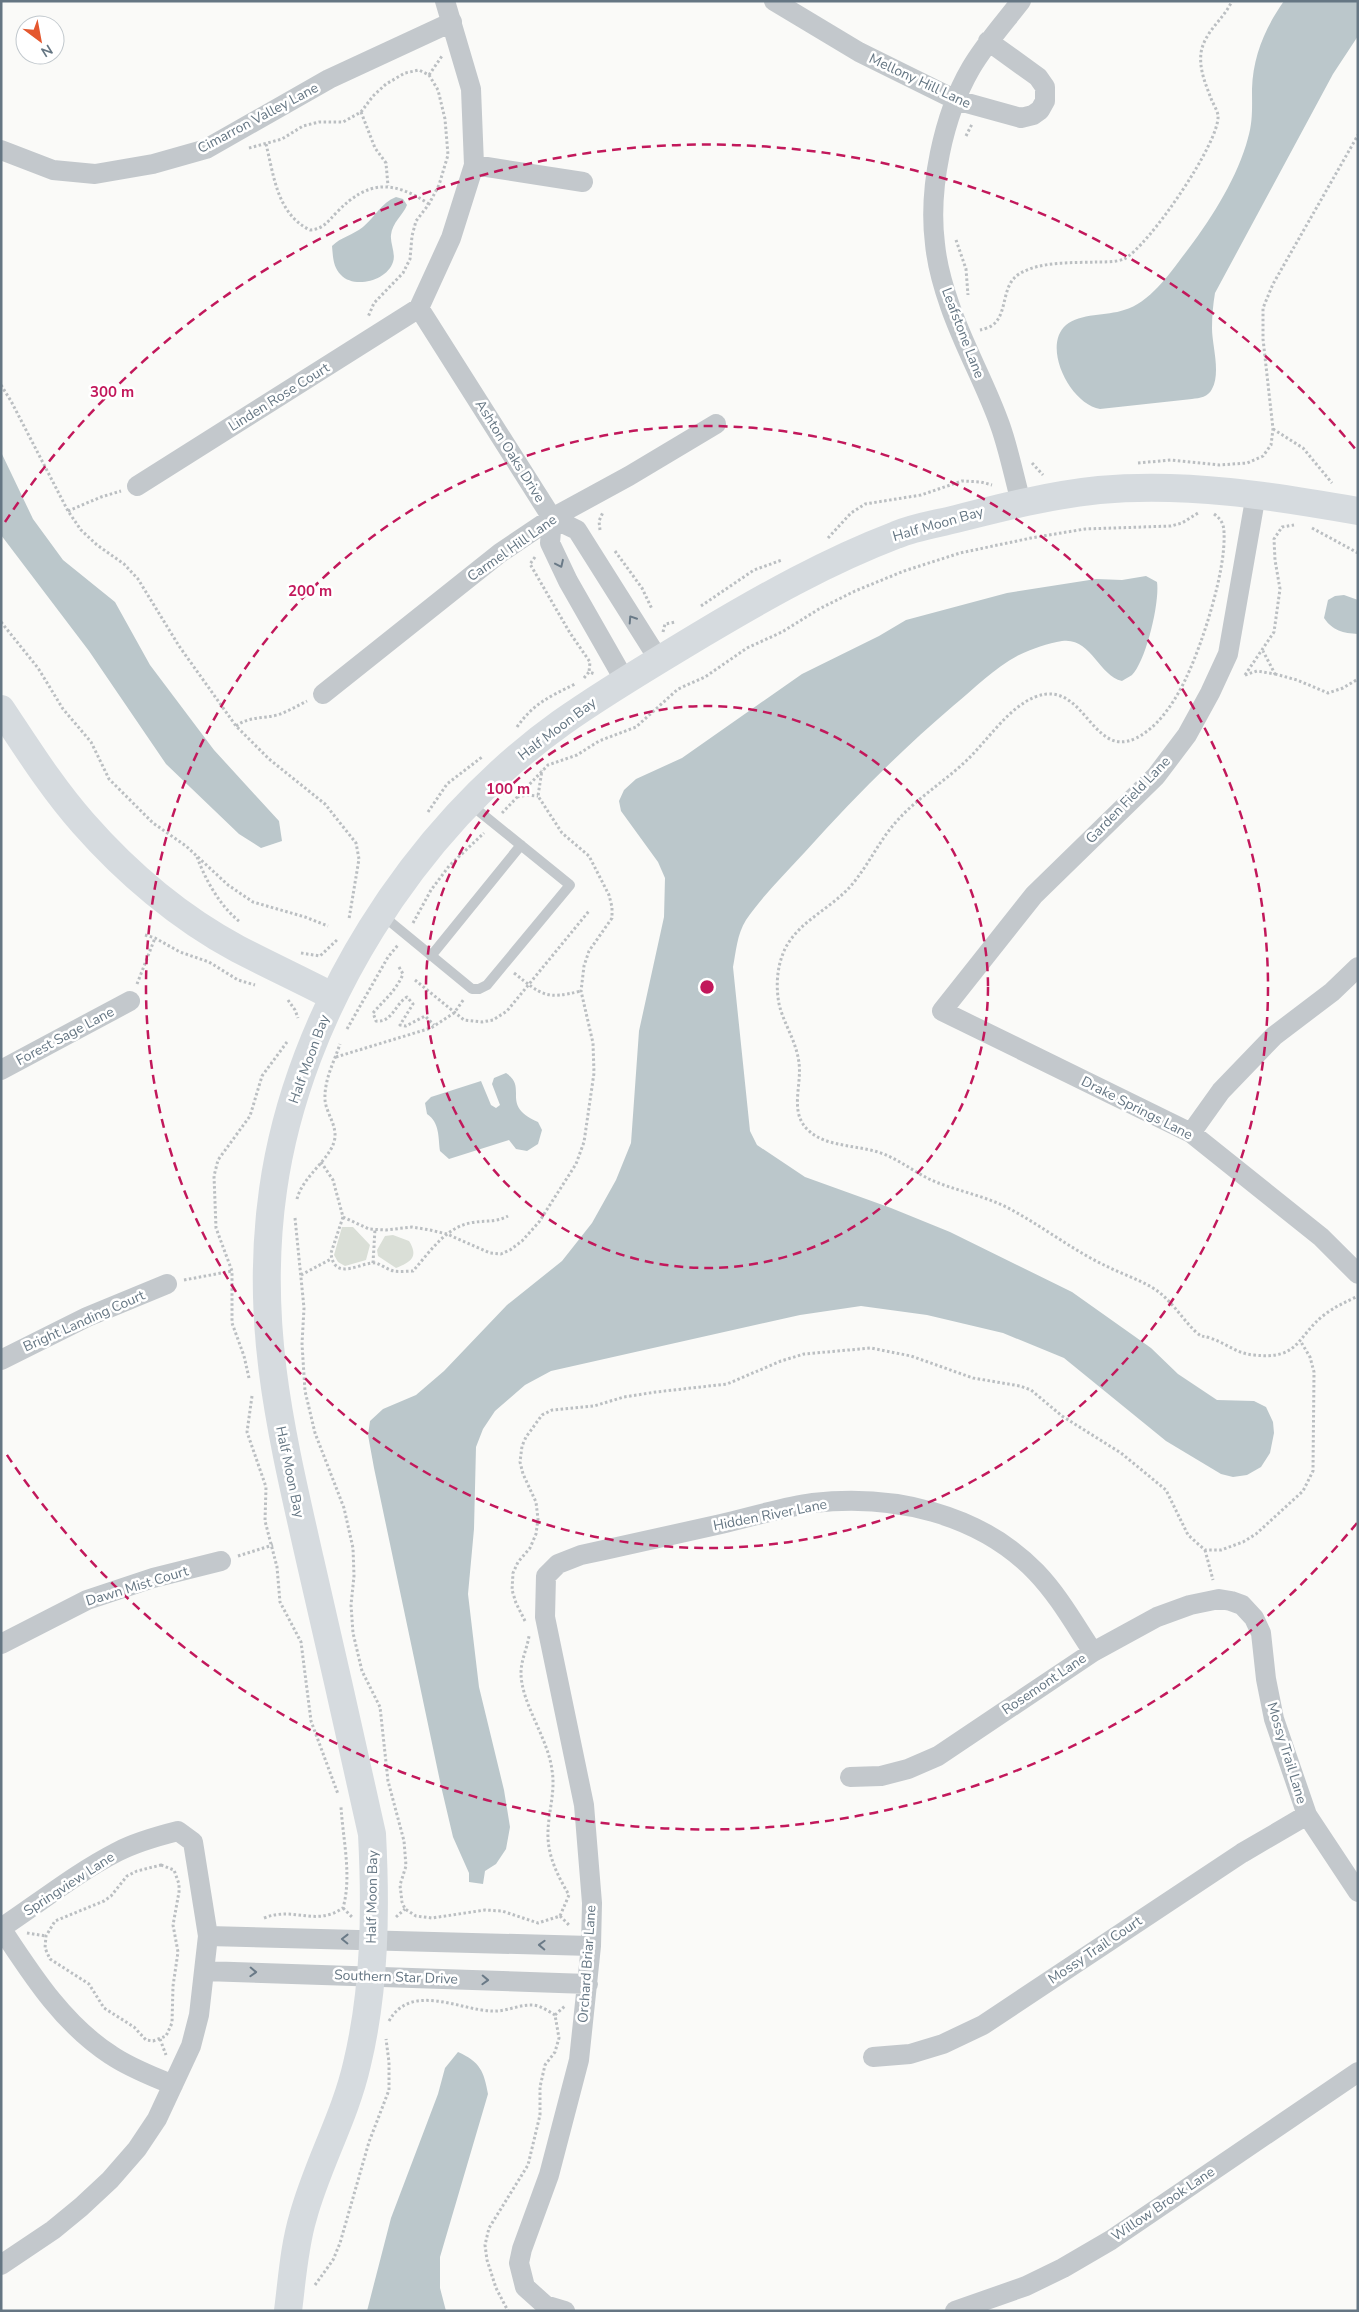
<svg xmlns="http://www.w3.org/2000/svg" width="1359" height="2312" font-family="'Nunito Sans',sans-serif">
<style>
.green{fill:#dadfd7}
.water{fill:#bbc7cb}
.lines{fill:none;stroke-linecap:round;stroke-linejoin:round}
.path{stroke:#bbbfc2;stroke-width:3;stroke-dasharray:2.5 2.5;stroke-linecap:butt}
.lane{stroke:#c3c8cc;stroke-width:10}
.street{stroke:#c3c8cc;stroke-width:20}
.secondary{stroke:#d6dbdf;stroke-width:28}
.oneway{stroke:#6a7a87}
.ring{fill:none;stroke:#c2185b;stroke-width:2.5;stroke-dasharray:9 6}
.labels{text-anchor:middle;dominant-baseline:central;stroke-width:5;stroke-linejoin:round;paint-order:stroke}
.street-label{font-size:14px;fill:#657683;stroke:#fff}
.centre{fill:#c2185b;stroke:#fff;stroke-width:2.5}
.ring-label{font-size:15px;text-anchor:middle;font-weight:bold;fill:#c2185b;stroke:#fff;stroke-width:5;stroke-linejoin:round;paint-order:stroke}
</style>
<rect width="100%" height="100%" fill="#fafaf8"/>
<path class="green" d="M 342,1227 L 353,1227 L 370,1245 L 366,1260 L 345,1266 L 338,1262 L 334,1255 Z
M 393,1235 L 409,1241 C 419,1257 411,1262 396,1268 L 378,1256 L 377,1250 L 385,1236 Z"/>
<path class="water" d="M 1284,1 L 1358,1 L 1358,36 L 1333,74 L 1215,293 C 1213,305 1212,316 1212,328 C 1212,346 1221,372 1212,389 C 1208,397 1200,398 1192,399 L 1100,409 C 1071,405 1041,347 1066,325 C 1080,313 1107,316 1124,310 C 1152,302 1172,270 1189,248 C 1213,216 1238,176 1248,138 C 1253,121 1252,106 1252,89 C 1253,56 1265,28 1284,1 Z
M 396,197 L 403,199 L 407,205 C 403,215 392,223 391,235 C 390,243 396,254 393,262 C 387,281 354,289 341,275 C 333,267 333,257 332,246 C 341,237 353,235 363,227 C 375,217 381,203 396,197 Z
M 1,452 L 33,519 L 63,560 L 115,602 L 150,665 L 214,750 L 279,821 L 282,841 L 261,848 L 239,834 L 166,764 L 89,651 L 1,535 Z
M 1146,576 L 1157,582 C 1160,602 1146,661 1132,675 C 1129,677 1125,679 1122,681 C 1098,675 1091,637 1062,641 C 1048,643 1032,649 1019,655 C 995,667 974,689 953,706 C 900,751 852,800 805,852 C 785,874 763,895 746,920 C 737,934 736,952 733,967 L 750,1131 L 757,1145 L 805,1177 L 891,1208 L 950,1232 L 1072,1292 L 1151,1348 L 1178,1374 L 1217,1400 L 1254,1401 L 1266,1407 L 1273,1422 L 1274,1433 L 1270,1453 L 1261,1467 L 1247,1475 L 1233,1477 L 1221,1474 L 1166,1441 L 1064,1358 L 1003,1333 L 927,1315 L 861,1306 L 800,1315 L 551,1371 L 525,1385 L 495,1411 L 483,1429 L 476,1447 L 474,1529 L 468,1594 L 479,1687 L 504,1790 L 510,1827 L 506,1849 L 496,1864 L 485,1871 L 483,1884 L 469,1882 L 469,1873 L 453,1837 L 441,1786 L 374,1468 L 368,1435 L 370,1421 L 383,1409 L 416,1395 L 444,1371 L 507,1305 L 562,1261 L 592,1223 L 616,1180 L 631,1143 L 639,1031 L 664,917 L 665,878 L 658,862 L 621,811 L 619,801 L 624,790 L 636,779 L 682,758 L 802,674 L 879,636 L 906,620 L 1007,593 L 1096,579 L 1122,580 Z
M 1344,595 L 1358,600 L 1358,634 C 1343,633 1333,631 1324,618 L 1328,600 L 1335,596 Z
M 506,1073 C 529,1088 499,1105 538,1122 L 542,1130 L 538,1144 L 527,1151 L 516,1149 L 509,1140 L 449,1159 L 440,1151 C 438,1137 440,1123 427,1114 L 425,1103 L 431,1097 L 481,1081 L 491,1105 L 496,1108 L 500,1105 L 492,1084 L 494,1078 Z
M 458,2052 C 480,2062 484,2071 488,2094 L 440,2257 L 440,2288 L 446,2311 L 367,2311 L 391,2218 L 438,2094 L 445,2068 Z"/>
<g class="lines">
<path class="path" d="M 429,75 L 442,56
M 361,112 L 375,148 L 386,163 L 388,186
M 966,136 L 972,124
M 266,144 C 274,176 277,214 310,230 C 324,229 328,221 337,212 C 368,180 393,180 429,204
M 249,148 L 282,139 L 303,126 L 319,122 L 343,122 L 361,112 L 373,96 L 386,84 L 405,73 L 419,70 L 429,75 L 438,90 L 445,119 L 448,155 L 439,185 L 429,204 L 416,221 L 412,236 L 410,259 L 403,273 L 374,303 L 368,317
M 956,240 L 966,269 L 968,295
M 980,330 C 984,329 991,327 994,324 C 1008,311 1001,286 1019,274 C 1040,261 1073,263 1097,262 C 1105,262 1117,262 1124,259 C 1148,247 1221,141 1218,115 C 1217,110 1214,105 1212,101 C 1206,85 1199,70 1201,53 C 1204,32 1224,19 1232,1
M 1,385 L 11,401 L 68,511 L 81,530 L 97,545 L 124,564 L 138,579 L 179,646 L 236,726 L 269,759 L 325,804 L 356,843 L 359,859 L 349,919
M 1273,429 L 1303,448 L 1332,483
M 1032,463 L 1043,475
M 1138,463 L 1171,460 L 1219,465 L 1247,463 L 1263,456 L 1271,445 L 1273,429 L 1263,339 L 1263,308 L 1273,284 L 1358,135
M 68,511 L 101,497 L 121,491
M 1214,514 C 1221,519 1224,524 1224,533 C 1226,570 1203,642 1187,676 C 1178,696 1163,720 1146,732 C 1092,772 1088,676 1035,697 C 1009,707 987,741 967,760 C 942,784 912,801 891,828 C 875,848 864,873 846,891 C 826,911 796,924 784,951 C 778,965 776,981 778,997 C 780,1019 796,1038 799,1063 C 802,1086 789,1112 808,1130 C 827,1149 864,1144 888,1156 C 902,1162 915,1172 929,1179 C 955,1191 984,1195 1010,1209 C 1042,1226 1071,1249 1104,1265 C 1120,1273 1138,1279 1153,1288 C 1172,1300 1181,1318 1197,1333 C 1203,1338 1202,1335 1210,1338 C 1226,1343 1237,1354 1254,1355 C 1300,1360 1296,1337 1324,1315 C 1334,1307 1346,1302 1358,1296
M 1312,528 L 1358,553
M 600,530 L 599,521 L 603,512
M 828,538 L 851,513 L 865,504 L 921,495 L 962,481 L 981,482 L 992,485
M 615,551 L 642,588 L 652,609
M 535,557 L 530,564 L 570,633 L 590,662 L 589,672
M 701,606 L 754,570 L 782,560
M 1,622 L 38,668 L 63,709 L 91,742 L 109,779 L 153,823 L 186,846 L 228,885 L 253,902 L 305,917 L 328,926
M 663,632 L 665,624 L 675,622
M 1275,674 L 1297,680 L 1328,693 L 1343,688 L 1358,679
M 1245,675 L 1274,632 L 1280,589 L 1275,560 L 1274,539 L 1282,527 L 1294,525
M 1245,675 L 1257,671 L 1275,674 L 1263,651
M 584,678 L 589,672 L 595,674
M 236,726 C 250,716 262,719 277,715 C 287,712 297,706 307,701
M 517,727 C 534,703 549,697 575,684
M 517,797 L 527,795 L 538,796
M 428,812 L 447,784 L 482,757
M 502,813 L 548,765 L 577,755 L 599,741 L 636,727 L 678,689 L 705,677 L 747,648 L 782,632 L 819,609 L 855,591 L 904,571 L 960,553 L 1031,538 L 1085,529 L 1171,526 L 1182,523 L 1198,513
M 197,857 C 206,881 220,906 240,922
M 413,923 L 431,890 L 449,866 L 484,833
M 145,935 L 155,938 L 180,952 L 209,962 L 238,980 L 255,985
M 301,953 L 320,956 L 338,939
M 399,967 L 403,974 C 396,991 384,1000 373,1013 L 376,1021 C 392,1023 395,1004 407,997 L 413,1004 L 400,1025 L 406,1026 L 425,1016 L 434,1025
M 514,973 C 542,995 545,1000 581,991
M 415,980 L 464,1020 L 482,1022 L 493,1020 L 507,1011 L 589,911
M 137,984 L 155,938
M 288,1000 L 295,1010 L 298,1018
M 347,1029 L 388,957 L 398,945
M 336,1057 L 431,1028 L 454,1013 L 464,999
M 321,1162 L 333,1180 L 343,1217 L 331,1253 C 334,1283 362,1261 376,1263 C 382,1265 388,1270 394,1271 C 400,1272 407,1271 413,1271 C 429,1253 445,1228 470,1223 C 483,1220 495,1223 508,1216
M 297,1199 C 303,1175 333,1158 335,1137 C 336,1124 326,1112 325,1100 C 324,1080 334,1062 340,1044
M 343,1217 L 369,1229 L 386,1230 L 412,1227 L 430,1230 L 447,1234 L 490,1253 L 501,1254 L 510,1250 L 522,1241 L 539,1222 L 576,1164 L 584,1142 L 594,1073 L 593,1043 L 581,991 L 584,966 L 589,951 L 612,918 L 612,907 L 609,895 L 589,856 L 562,833 L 538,796 L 542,770
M 295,1218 L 304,1308 L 302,1344 L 305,1391 L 315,1433 L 344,1508 L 353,1548 L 354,1576 L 351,1605 L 353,1633 L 362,1671 L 380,1707 L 388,1781 L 404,1841 L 406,1866 L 400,1885 L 402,1902 L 405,1909 L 416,1916 L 432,1918 L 485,1910 L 502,1911 L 538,1923 L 560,1916 L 569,1895 C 559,1878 549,1859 548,1838 C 547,1815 556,1793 552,1770 C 548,1738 521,1703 521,1673 C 521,1660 527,1649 529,1636
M 373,1263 L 375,1229
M 301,1275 L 331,1259
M 184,1280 L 232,1271
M 249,1378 L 244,1356 L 232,1323 L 232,1271 L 216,1228 L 214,1176 L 218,1160 L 250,1116 L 262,1076 L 287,1042
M 252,1396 L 247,1432 L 266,1487 L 265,1521 L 277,1567 L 280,1602 L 301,1642 L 311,1721 L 338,1794
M 1205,1550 L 1213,1580
M 238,1556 L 273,1545
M 525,1621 L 516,1603 L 512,1590 L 513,1573 L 518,1562 L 530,1548 L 536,1534 L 538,1519 L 536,1502 L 523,1474 L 520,1462 L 522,1446 L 526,1437 L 542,1415 L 552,1410 L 594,1406 L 624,1397 L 656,1392 L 727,1384 L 781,1361 L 804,1354 L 871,1348 L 911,1356 L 973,1378 L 1020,1386 L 1031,1390 L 1062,1416 L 1121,1453 L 1166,1490 L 1188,1535 L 1205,1550 L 1221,1550 L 1243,1542 L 1256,1534 L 1303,1491 L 1313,1471 L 1314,1372 L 1310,1357 L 1301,1342
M 161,1865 L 174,1870 L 179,1884 L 179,1892 L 173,1925 L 178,1952 L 173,1986 L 172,2023 L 166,2036 L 153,2041 L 146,2040 L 134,2027 L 104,2008 L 89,1984 L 50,1959 L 45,1948 L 46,1936 L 55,1921 L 104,1901 L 111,1896 L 127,1876 L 137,1871 Z
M 343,1908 L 352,1917
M 560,1916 L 570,1926
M 396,1917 L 405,1909
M 264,1918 C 294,1906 315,1927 343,1908 C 352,1876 343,1840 341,1807
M 27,1933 L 46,1936
M 555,2015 L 566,2005
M 389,2021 C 411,1982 459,2010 492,2011 C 508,2012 523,2002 538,2006 C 544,2008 550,2012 555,2015 L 559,2038 L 555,2052 L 545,2065 L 540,2087 L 540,2115 L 528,2165 L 489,2228 L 485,2245 L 487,2260 L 496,2288 L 508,2311
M 160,2039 L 166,2055
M 315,2285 L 333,2260 L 340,2243 L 369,2142 L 389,2090 L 389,2062 L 386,2039"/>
<path class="lane" d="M 382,915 L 472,989 L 479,989 L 487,985 L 570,885 L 470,804
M 431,956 L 521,845"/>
<path class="street" d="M 774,1 L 859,52 L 956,100 L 1021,118 L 1033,115 L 1040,110 L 1045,101 L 1045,87 L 1038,77 L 988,41
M 1,150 L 53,170 L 95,174 L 153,164 L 206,149 L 329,79 L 452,22
M 474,165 L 583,182
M 419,308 L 552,518 L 577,530 L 659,660
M 419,308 L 451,238 L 474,165 L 471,89 L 445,1
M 137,486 L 419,308
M 1256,494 L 1228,654 L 1210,693 L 1187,735 L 1156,776 L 1034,895 L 942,1011 L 1191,1133 L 1321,1237 L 1358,1274
M 1021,502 C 1014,477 1009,450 1000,425 C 986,385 964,347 950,306 C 943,286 937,265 935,244 C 928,189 943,116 971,68 C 985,44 1004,23 1021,1
M 552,518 L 550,543 L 568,581 L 625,681
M 323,694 L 500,553 L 552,518 L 629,476 L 716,424
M 1,1070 L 130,1001
M 1191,1133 L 1221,1091 L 1274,1036 L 1332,992 L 1358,967
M 1,1360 L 87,1317 L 167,1284
M 1,1644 L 87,1600 L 153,1578 L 221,1561
M 850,1777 L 881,1776 L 908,1769 L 938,1756 L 1093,1652 L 1157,1617 L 1190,1605 L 1219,1599 L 1231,1601 L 1242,1605 L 1254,1618 L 1261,1633 L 1266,1679 L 1274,1719 L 1307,1815 L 1358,1892
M 1,1928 C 32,1975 63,2024 111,2055 C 130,2068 152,2076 173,2085
M 208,1936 L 591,1946
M 204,1971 L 588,1984
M 873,2057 L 910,2054 L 943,2044 L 983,2025 L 1242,1853 L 1307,1815
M 1,2265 L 53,2230 L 81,2207 L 110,2180 L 137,2149 L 157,2119 L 191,2046 L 199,2015 L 208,1936 L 193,1842 L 178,1831 C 158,1836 136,1842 117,1852 C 76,1873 39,1903 1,1928
M 565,2311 L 545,2305 L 525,2287 L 519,2263 L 522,2249 L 549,2175 L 579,2060 L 591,1946 L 592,1903 L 584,1805 L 545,1617 L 546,1576 L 558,1564 L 581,1555 C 628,1545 675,1534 721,1524 C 751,1517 783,1507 813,1503 C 893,1494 979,1513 1036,1572 C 1059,1596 1075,1625 1093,1652
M 955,2311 L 1026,2286 L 1063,2268 L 1111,2240 L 1358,2072"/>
<path class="secondary" d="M 1,709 C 27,748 52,788 83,823 C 126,872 180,918 238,949 C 269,965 301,980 332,996
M 288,2311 C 292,2280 294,2247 303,2217 C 317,2165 345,2117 357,2064 C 375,1989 376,1910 372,1834 C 352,1743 331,1651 310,1560 C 281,1432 254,1323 273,1190 C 298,1011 414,828 561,723 C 606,691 654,663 702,634 C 764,597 828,561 896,535 C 915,527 936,524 956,519 C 1003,507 1051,495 1099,490 C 1187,482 1272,496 1358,511"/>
</g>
<defs><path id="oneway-chevron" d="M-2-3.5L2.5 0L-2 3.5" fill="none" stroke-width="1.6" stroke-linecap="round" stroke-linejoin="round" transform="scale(1.25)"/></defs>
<g class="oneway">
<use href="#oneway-chevron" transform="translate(560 564) rotate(65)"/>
<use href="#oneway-chevron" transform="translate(632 619) rotate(-123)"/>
<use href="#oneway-chevron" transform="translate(345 1939) rotate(-179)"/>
<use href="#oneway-chevron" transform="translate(542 1945) rotate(-178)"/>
<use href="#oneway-chevron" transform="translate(253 1972) rotate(2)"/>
<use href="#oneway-chevron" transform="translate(485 1980) rotate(2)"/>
</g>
<g class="ring">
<circle cx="707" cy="987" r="281"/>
<circle cx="707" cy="987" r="561"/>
<path d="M1357 1523A842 842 0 0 1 5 1452M5 522A842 842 0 0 1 1357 451"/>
</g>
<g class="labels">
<g class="street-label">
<text transform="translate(920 81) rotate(25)">Mellony Hill Lane</text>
<text transform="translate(258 118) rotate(-28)">Cimarron Valley Lane</text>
<text transform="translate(963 333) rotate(69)">Leafstone Lane</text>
<text transform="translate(279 397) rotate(-32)">Linden Rose Court</text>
<text transform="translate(510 451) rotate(58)">Ashton Oaks Drive</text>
<text transform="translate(938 524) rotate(-16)">Half Moon Bay</text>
<text transform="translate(512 548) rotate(-35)">Carmel Hill Lane</text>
<text transform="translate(557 729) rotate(-37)">Half Moon Bay</text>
<text transform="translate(1128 800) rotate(-46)">Garden Field Lane</text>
<text transform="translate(65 1036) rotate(-28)">Forest Sage Lane</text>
<text transform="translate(309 1059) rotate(-70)">Half Moon Bay</text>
<text transform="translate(1137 1108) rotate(27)">Drake Springs Lane</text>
<text transform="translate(84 1321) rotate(-24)">Bright Landing Court</text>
<text transform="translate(290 1472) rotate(78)">Half Moon Bay</text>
<text transform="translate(770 1515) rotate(-11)">Hidden River Lane</text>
<text transform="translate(137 1586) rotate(-17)">Dawn Mist Court</text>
<text transform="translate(1044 1684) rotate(-34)">Rosemont Lane</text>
<text transform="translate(1287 1753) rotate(73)">Mossy Trail Lane</text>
<text transform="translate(69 1884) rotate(-33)">Springview Lane</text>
<text transform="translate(372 1897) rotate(-89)">Half Moon Bay</text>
<text transform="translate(1095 1950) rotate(-34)">Mossy Trail Court</text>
<text transform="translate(587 1964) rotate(-86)">Orchard Briar Lane</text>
<text transform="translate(396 1977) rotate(2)">Southern Star Drive</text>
<text transform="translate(1163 2204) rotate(-34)">Willow Brook Lane</text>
</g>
</g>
<circle cx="707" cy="987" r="8" class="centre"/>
<g class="ring-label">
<text x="112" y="397">300 m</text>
<text x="310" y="596">200 m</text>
<text x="508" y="794">100 m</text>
</g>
<rect width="1359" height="2312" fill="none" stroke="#657683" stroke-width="5"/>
<g transform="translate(40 40) rotate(148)"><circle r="24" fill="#ffffff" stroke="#c1c8cd"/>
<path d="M0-4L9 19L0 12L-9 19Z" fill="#e4572e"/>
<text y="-8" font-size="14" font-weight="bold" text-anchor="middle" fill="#657683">N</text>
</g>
</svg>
